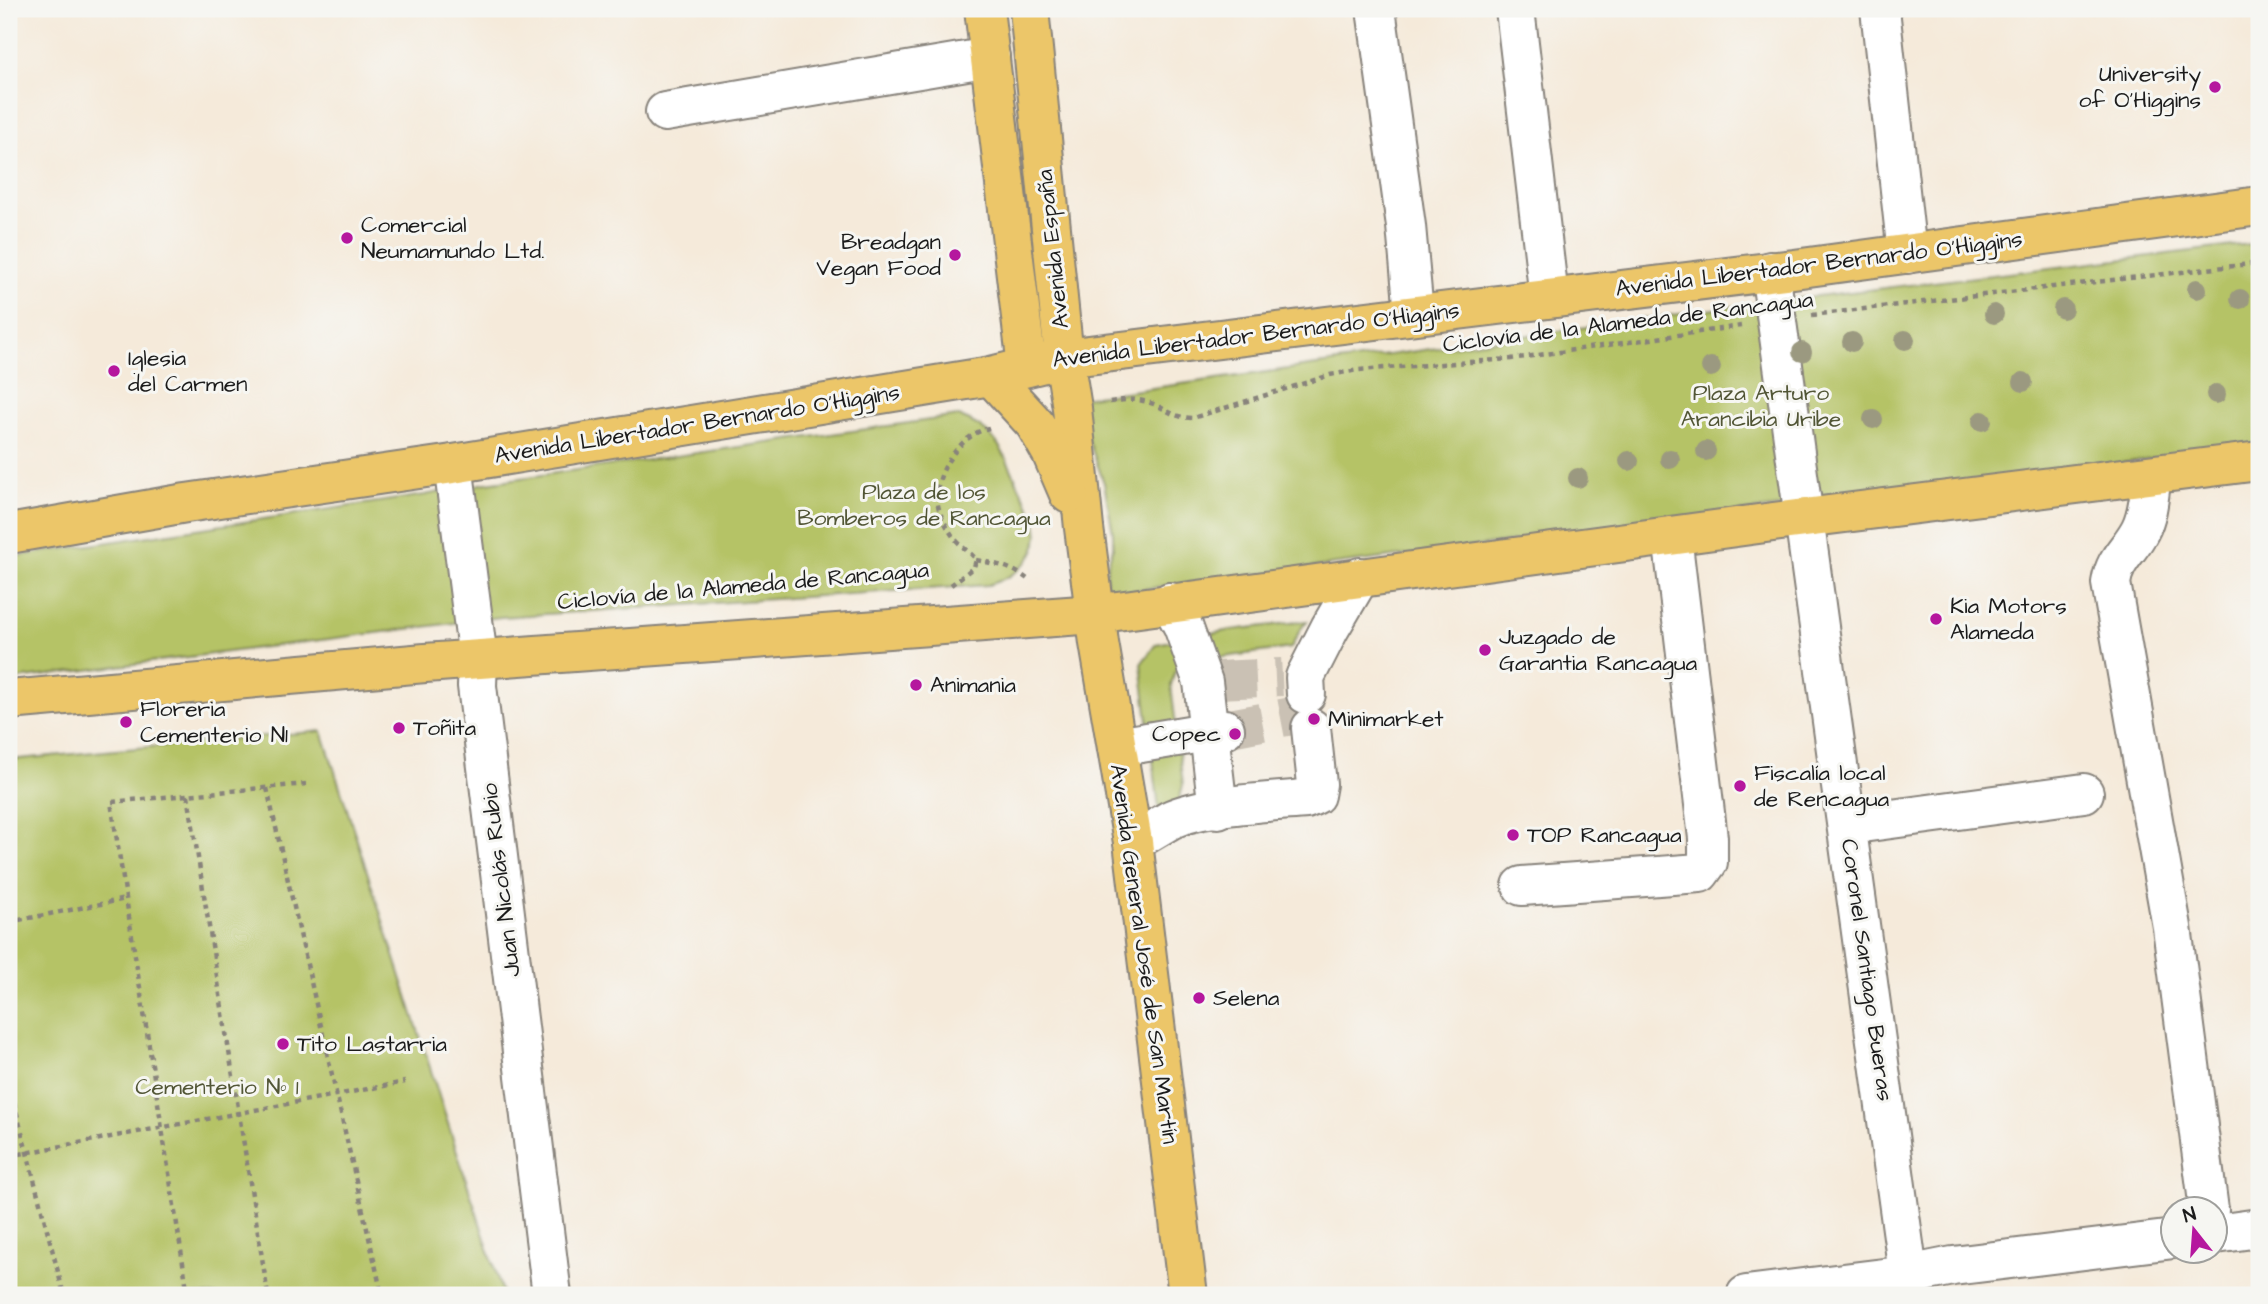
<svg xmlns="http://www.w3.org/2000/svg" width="2268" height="1304" font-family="'Architects Daughter',sans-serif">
<rect width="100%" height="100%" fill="#f6f6f2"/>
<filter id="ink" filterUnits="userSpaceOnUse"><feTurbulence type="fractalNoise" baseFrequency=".0143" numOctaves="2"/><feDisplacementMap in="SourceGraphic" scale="14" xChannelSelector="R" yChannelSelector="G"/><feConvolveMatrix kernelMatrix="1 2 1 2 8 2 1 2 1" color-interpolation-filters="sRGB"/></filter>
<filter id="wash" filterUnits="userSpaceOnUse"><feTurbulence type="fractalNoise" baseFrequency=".00686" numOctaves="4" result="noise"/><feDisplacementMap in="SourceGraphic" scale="28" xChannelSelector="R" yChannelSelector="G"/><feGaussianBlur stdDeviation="1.57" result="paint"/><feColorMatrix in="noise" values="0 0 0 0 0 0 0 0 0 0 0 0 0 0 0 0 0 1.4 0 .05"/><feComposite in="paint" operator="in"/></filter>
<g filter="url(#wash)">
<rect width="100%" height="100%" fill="#f5eada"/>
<g fill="#b5c366" stroke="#687041" stroke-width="2">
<path d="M2259,243V445L1106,594L1107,566L1113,548V533L1104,483L1076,405L1082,398L1751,304Z"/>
<path d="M958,416C998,431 1002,450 1019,486C1024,497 1031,508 1035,520C1047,553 1016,577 988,585L501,617L9,680V557L425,495L486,483Z"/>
<path d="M1307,621L1300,630L1291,648L1187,662L1175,671L1171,685L1183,785L1176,811L1162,833L1141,664L1156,644L1231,630Z"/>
<path d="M322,731L503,1295H9V760Z"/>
</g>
</g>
<g filter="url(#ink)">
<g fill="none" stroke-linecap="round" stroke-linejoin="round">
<g stroke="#cac1b4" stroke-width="38" stroke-dasharray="38 19" stroke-linecap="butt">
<path d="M1218,680L1282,677"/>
<path d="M1225,729L1308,713"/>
</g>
<g stroke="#88837b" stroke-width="42">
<g id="minor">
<path d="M1376,9L1406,226L1414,314"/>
<path d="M1515,9L1549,298"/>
<path d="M1880,9L1907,254"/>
<path d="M665,112L990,57"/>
<path d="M1770,271L1911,1295"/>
<path d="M453,464L478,659L477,686L552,1295"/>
<path d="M2152,475C2149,493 2149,513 2140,530C2129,551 2115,558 2111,583L2172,927L2209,1210"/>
<path d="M1170,602L1183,626L1203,682L1218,809"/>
<path d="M1306,694L1305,677L1330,628L1360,577"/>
<path d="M1117,747L1225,729"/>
<path d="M1847,825L2084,793"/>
<path d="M1133,842C1145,835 1158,827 1170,820C1200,805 1271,802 1306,799L1315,795L1317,784L1311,728"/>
<path d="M1522,886L1700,873L1708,862V838L1672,536"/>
<path d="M2216,1234L2259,1228"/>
<path d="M1746,1295L1908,1275L1953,1266L2174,1239"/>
</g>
</g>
<g stroke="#88837b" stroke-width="42">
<g id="major">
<path d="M984,9L1027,367"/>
<path d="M1029,9L1064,358L1072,408L1084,528L1099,643L1133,842L1188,1295"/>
<path d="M991,376L1035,424L1051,452L1069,494"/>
<path d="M9,534L186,503L453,464L991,376L1064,358L1794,269L2259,206"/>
<path d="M9,700L425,663L1095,614L1773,522L2259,461"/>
</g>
</g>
<g stroke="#88837b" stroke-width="4.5" stroke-dasharray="5 5" stroke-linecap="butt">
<path d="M1812,315L2259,263"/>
<path d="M1110,402C1126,399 1140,398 1156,405C1170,412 1177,418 1193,418L1330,375L1358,370L1511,359L1741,326"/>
<path d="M976,560C997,564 1013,567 1030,581"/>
<path d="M951,585L974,567L976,560C972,553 966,551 961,545C954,539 949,531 945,523C940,515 936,502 937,492C940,465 963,434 989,428"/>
<path d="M267,788L382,1295"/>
<path d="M188,795L268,1295"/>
<path d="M9,922L126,899"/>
<path d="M9,1083L64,1295"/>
<path d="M9,1156L405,1082"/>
<path d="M188,1295L111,802L306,784"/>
</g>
<use href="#minor" stroke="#fff" stroke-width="38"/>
<use href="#major" stroke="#ecc669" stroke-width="38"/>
</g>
<g fill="#9b9980">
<circle cx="2197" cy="289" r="10"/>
<circle cx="2240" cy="299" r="10"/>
<circle cx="2063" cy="309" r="10"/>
<circle cx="1994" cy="314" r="10"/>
<circle cx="1905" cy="340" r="10"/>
<circle cx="1852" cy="342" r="10"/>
<circle cx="1802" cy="352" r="10"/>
<circle cx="1711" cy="367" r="10"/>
<circle cx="2023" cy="382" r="10"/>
<circle cx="2216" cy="394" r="10"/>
<circle cx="1873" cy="419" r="10"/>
<circle cx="1982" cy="421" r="10"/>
<circle cx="1706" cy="451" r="10"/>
<circle cx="1670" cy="459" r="10"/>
<circle cx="1629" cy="461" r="10"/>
<circle cx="1578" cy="478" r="10"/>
</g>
</g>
<g fill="#b5179e" stroke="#f6f6f2" stroke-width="2.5">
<circle cx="2215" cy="87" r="7"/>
<circle cx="347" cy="238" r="7"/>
<circle cx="955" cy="255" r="7"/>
<circle cx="114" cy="371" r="7"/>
<circle cx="1936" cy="619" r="7"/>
<circle cx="1485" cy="650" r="7"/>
<circle cx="916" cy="685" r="7"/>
<circle cx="1314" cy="719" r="7"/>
<circle cx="126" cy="722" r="7"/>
<circle cx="399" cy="728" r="7"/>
<circle cx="1235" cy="734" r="7"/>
<circle cx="1740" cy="786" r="7"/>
<circle cx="1513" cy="835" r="7"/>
<circle cx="1199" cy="998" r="7"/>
<circle cx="283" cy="1044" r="7"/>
</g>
<g text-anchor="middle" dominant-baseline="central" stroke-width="6" stroke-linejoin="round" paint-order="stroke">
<g font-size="23" fill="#1c1c1c" stroke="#f6f6f2" text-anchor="start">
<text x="2201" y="74" text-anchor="end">University<tspan x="2201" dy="26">of O'Higgins</tspan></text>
<text x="361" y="225">Comercial<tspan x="361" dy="26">Neumamundo Ltd.</tspan></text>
<text x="941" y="242" text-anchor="end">Breadgan<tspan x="941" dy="26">Vegan Food</tspan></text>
<text x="128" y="358">Iglesia<tspan x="128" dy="26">del Carmen</tspan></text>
<text x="1950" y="606">Kia Motors<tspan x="1950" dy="26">Alameda</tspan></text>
<text x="1499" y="637">Juzgado de<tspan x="1499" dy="26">Garantia Rancagua</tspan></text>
<text x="930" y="685">Animania</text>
<text x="140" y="709">Floreria<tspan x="140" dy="26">Cementerio N1</tspan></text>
<text x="1328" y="719">Minimarket</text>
<text x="413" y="728">Toñita</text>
<text x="1221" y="734" text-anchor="end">Copec</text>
<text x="1754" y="773">Fiscalía local<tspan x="1754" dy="26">de Rencagua</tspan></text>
<text x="1527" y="835">TOP Rancagua</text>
<text x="1213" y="998">Selena</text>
<text x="297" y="1044">Tito Lastarria</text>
</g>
<g font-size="23" fill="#1c1c1c" stroke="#f6f6f2">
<text transform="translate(1053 249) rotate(-96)">Avenida España</text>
<text transform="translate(1819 264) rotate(-7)">Avenida Libertador Bernardo O'Higgins</text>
<text transform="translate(1628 322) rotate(-7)">Ciclovía de la Alameda de Rancagua</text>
<text transform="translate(1256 335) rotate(-7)">Avenida Libertador Bernardo O'Higgins</text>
<text transform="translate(697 424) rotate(-9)">Avenida Libertador Bernardo O'Higgins</text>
<text transform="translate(743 586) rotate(-5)">Ciclovía de la Alameda de Rancagua</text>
<text transform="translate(501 880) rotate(-97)">Juan Nicolás Rubio</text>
<text transform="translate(1144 954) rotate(82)">Avenida General José de San Martín</text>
<text transform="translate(1867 970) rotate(82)">Coronel Santiago Bueras</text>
</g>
<g font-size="23" fill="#525636" stroke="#f6f6f2">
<text x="1761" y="393">Plaza Arturo<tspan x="1761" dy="26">Arancibia Uribe</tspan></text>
<text x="924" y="492">Plaza de los<tspan x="924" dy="26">Bomberos de Rancagua</tspan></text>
<text x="217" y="1087">Cementerio Nº 1</text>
</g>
</g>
<rect width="2268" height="1304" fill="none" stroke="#f6f6f2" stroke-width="35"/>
<g transform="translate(2194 1230) rotate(343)"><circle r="33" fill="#f6f6f2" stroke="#9f9f9c" stroke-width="2"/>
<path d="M0-5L12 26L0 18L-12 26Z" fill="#b5179e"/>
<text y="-10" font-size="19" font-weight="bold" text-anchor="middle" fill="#1c1c1c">N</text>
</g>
</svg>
